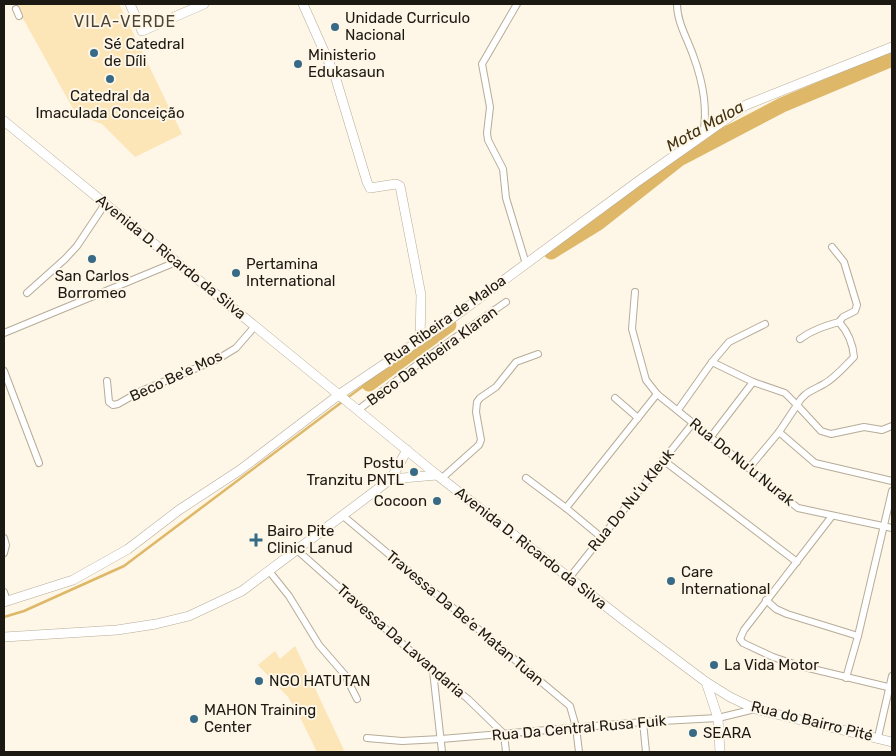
<svg xmlns="http://www.w3.org/2000/svg" width="896" height="756" font-family="Rubik,sans-serif">
<rect width="100%" height="100%" fill="#fef6e6"/>
<g fill="#fce5b7">
<path d="M15,4H119L182,134L135,157L102,124L76,114Z"/>
<path d="M295,646L344,750L339,752H317L297,711L288,697L258,665L275,651L280,659Z"/>
</g>
<g fill="none" stroke-linecap="round" stroke-linejoin="round">
<g stroke="#deb868" stroke-width="2.5">
<path d="M715,132L892,54"/>
<path d="M347,398L411,351"/>
<path d="M4,617L24,611L124,566L342,402"/>
</g>
<g stroke="#deb868" stroke-width="15">
<path d="M551,252L598,223L679,159L782,105L892,59"/>
<path d="M369,384L449,325"/>
</g>
<g stroke="#b6ac99" stroke-width="8">
<g id="street">
<path d="M517,4L482,64L490,107L487,133L488,140L503,169L506,198L526,264"/>
<path d="M677,4C677,22 687,38 693,55C702,79 708,109 703,135"/>
<path d="M16,9L19,16"/>
<path d="M832,247L844,262L857,305L855,311L843,317L839,322"/>
<path d="M635,292L632,329L646,380L657,394L798,508L892,528"/>
<path d="M27,293L65,259L77,246L105,204"/>
<path d="M4,333L176,262"/>
<path d="M800,339C812,330 825,326 839,322C848,332 853,345 854,357C845,366 835,378 824,384C812,391 804,392 797,405L821,431L831,434L864,427L882,430L892,426"/>
<path d="M712,362L729,342L765,324"/>
<path d="M4,371L39,463"/>
<path d="M107,381L109,402L113,405L118,404L139,392L218,359L236,348L255,326"/>
<path d="M615,398L638,418"/>
<path d="M358,410L426,358L506,302"/>
<path d="M678,410L712,362L753,382L785,393L797,405L779,432"/>
<path d="M710,438L753,382"/>
<path d="M663,460L797,562"/>
<path d="M749,468L779,432L815,463L892,481"/>
<path d="M526,478L566,508L601,537"/>
<path d="M441,479L479,445L481,440L476,412L477,402L480,398L496,387L516,362L538,354"/>
<path d="M566,508L657,394"/>
<path d="M342,515L570,706L576,727L579,752"/>
<path d="M832,516L744,630L740,639L743,643L773,657L800,666L892,688"/>
<path d="M4,538L6,545L4,553"/>
<path d="M297,550L433,671L468,699L504,734L506,752"/>
<path d="M269,571L289,596L319,645L345,675L357,699"/>
<path d="M570,577L693,423"/>
<path d="M4,592L7,601"/>
<path d="M766,600L776,609L787,614L858,636"/>
<path d="M433,671L442,752"/>
<path d="M846,678L858,636L892,491"/>
<path d="M643,722L646,752"/>
<path d="M878,737L892,676"/>
<path d="M367,738L402,741L441,739L643,722L718,718L755,709"/>
</g>
</g>
<g stroke="#b6ac99" stroke-width="10">
<g id="secondary">
<path d="M130,4L142,31L204,4"/>
<path d="M303,4L335,76L367,182L370,188L396,184L400,186L421,295L420,341"/>
<path d="M4,121L437,475L626,622L706,682L730,697L755,709L892,742"/>
<path d="M391,479L407,450"/>
<path d="M4,602L73,580L128,549L179,510L240,470L340,394L447,322L637,182L746,105L892,47"/>
<path d="M4,637L117,630L156,624L189,616L242,591L391,479L437,475"/>
<path d="M706,682L718,718L720,752"/>
</g>
</g>
<use href="#street" stroke="#fff" stroke-width="6"/>
<use href="#secondary" stroke="#fff" stroke-width="9"/>
</g>
<g fill="#366a86" stroke="#fef6e6" stroke-width="2">
<circle cx="335" cy="27" r="5"/>
<circle cx="94" cy="53" r="5"/>
<circle cx="298" cy="64" r="5"/>
<circle cx="110" cy="79" r="5"/>
<circle cx="92" cy="259" r="5"/>
<circle cx="236" cy="273" r="5"/>
<circle cx="414" cy="472" r="5"/>
<circle cx="437" cy="501" r="5"/>
<path d="M253.5 532.5h5v5h5v5h-5v5h-5v-5h-5v-5h5z"/>
<circle cx="671" cy="581" r="5"/>
<circle cx="714" cy="665" r="5"/>
<circle cx="259" cy="681" r="5"/>
<circle cx="194" cy="719" r="5"/>
<circle cx="693" cy="733" r="5"/>
</g>
<g text-anchor="middle" dominant-baseline="central" stroke-width="4" stroke-linejoin="round" paint-order="stroke">
<g font-size="15" fill="#1c1912" stroke="#fef6e6" text-anchor="start">
<text x="345" y="18">Unidade Curriculo<tspan x="345" dy="17">Nacional</tspan></text>
<text x="104" y="44">Sé Catedral<tspan x="104" dy="17">de Díli</tspan></text>
<text x="308" y="55">Ministerio<tspan x="308" dy="17">Edukasaun</tspan></text>
<text x="110" y="96" text-anchor="middle">Catedral da<tspan x="110" dy="17">Imaculada Conceição</tspan></text>
<text x="246" y="264">Pertamina<tspan x="246" dy="17">International</tspan></text>
<text x="92" y="276" text-anchor="middle">San Carlos<tspan x="92" dy="17">Borromeo</tspan></text>
<text x="404" y="463" text-anchor="end">Postu<tspan x="404" dy="17">Tranzitu PNTL</tspan></text>
<text x="427" y="501" text-anchor="end">Cocoon</text>
<text x="267" y="531">Bairo Pite<tspan x="267" dy="17">Clinic Lanud</tspan></text>
<text x="681" y="572">Care<tspan x="681" dy="17">International</tspan></text>
<text x="724" y="665">La Vida Motor</text>
<text x="269" y="681">NGO HATUTAN</text>
<text x="204" y="710">MAHON Training<tspan x="204" dy="17">Center</tspan></text>
<text x="703" y="733">SEARA</text>
</g>
<g font-size="15" fill="#1c1912" stroke="#fef6e6">
<text transform="translate(171 257) rotate(39)">Avenida D. Ricardo da Silva</text>
<text transform="translate(445 320) rotate(-35)">Rua Ribeira de Maloa</text>
<text transform="translate(432 356) rotate(-36)">Beco Da Ribeira Klaran</text>
<text transform="translate(176 376) rotate(-25)">Beco Be'e Mos</text>
<text transform="translate(742 462) rotate(39)">Rua Do Nu’u Nurak</text>
<text transform="translate(631 500) rotate(-51)">Rua Do Nu’u Kleuk</text>
<text transform="translate(531 548) rotate(38)">Avenida D. Ricardo da Silva</text>
<text transform="translate(465 618) rotate(40)">Travessa Da Be’e Matan Tuan</text>
<text transform="translate(401 641) rotate(41)">Travessa Da Lavandaria</text>
<text transform="translate(812 721) rotate(14)">Rua do Bairro Pité</text>
<text transform="translate(579 728) rotate(-5)">Rua Da Central Rusa Fuik</text>
</g>
<g font-size="16" letter-spacing="1" fill="#4d4434" stroke="#fef6e6">
<text x="125" y="21">VILA-VERDE</text>
</g>
<g font-size="16" font-style="italic" fill="#433310" stroke="#fef6e6">
<text transform="translate(705 126) rotate(-29)">Mota Maloa</text>
</g>
</g>
<rect width="896" height="756" fill="none" stroke="#1c1912" stroke-width="10"/>
</svg>
